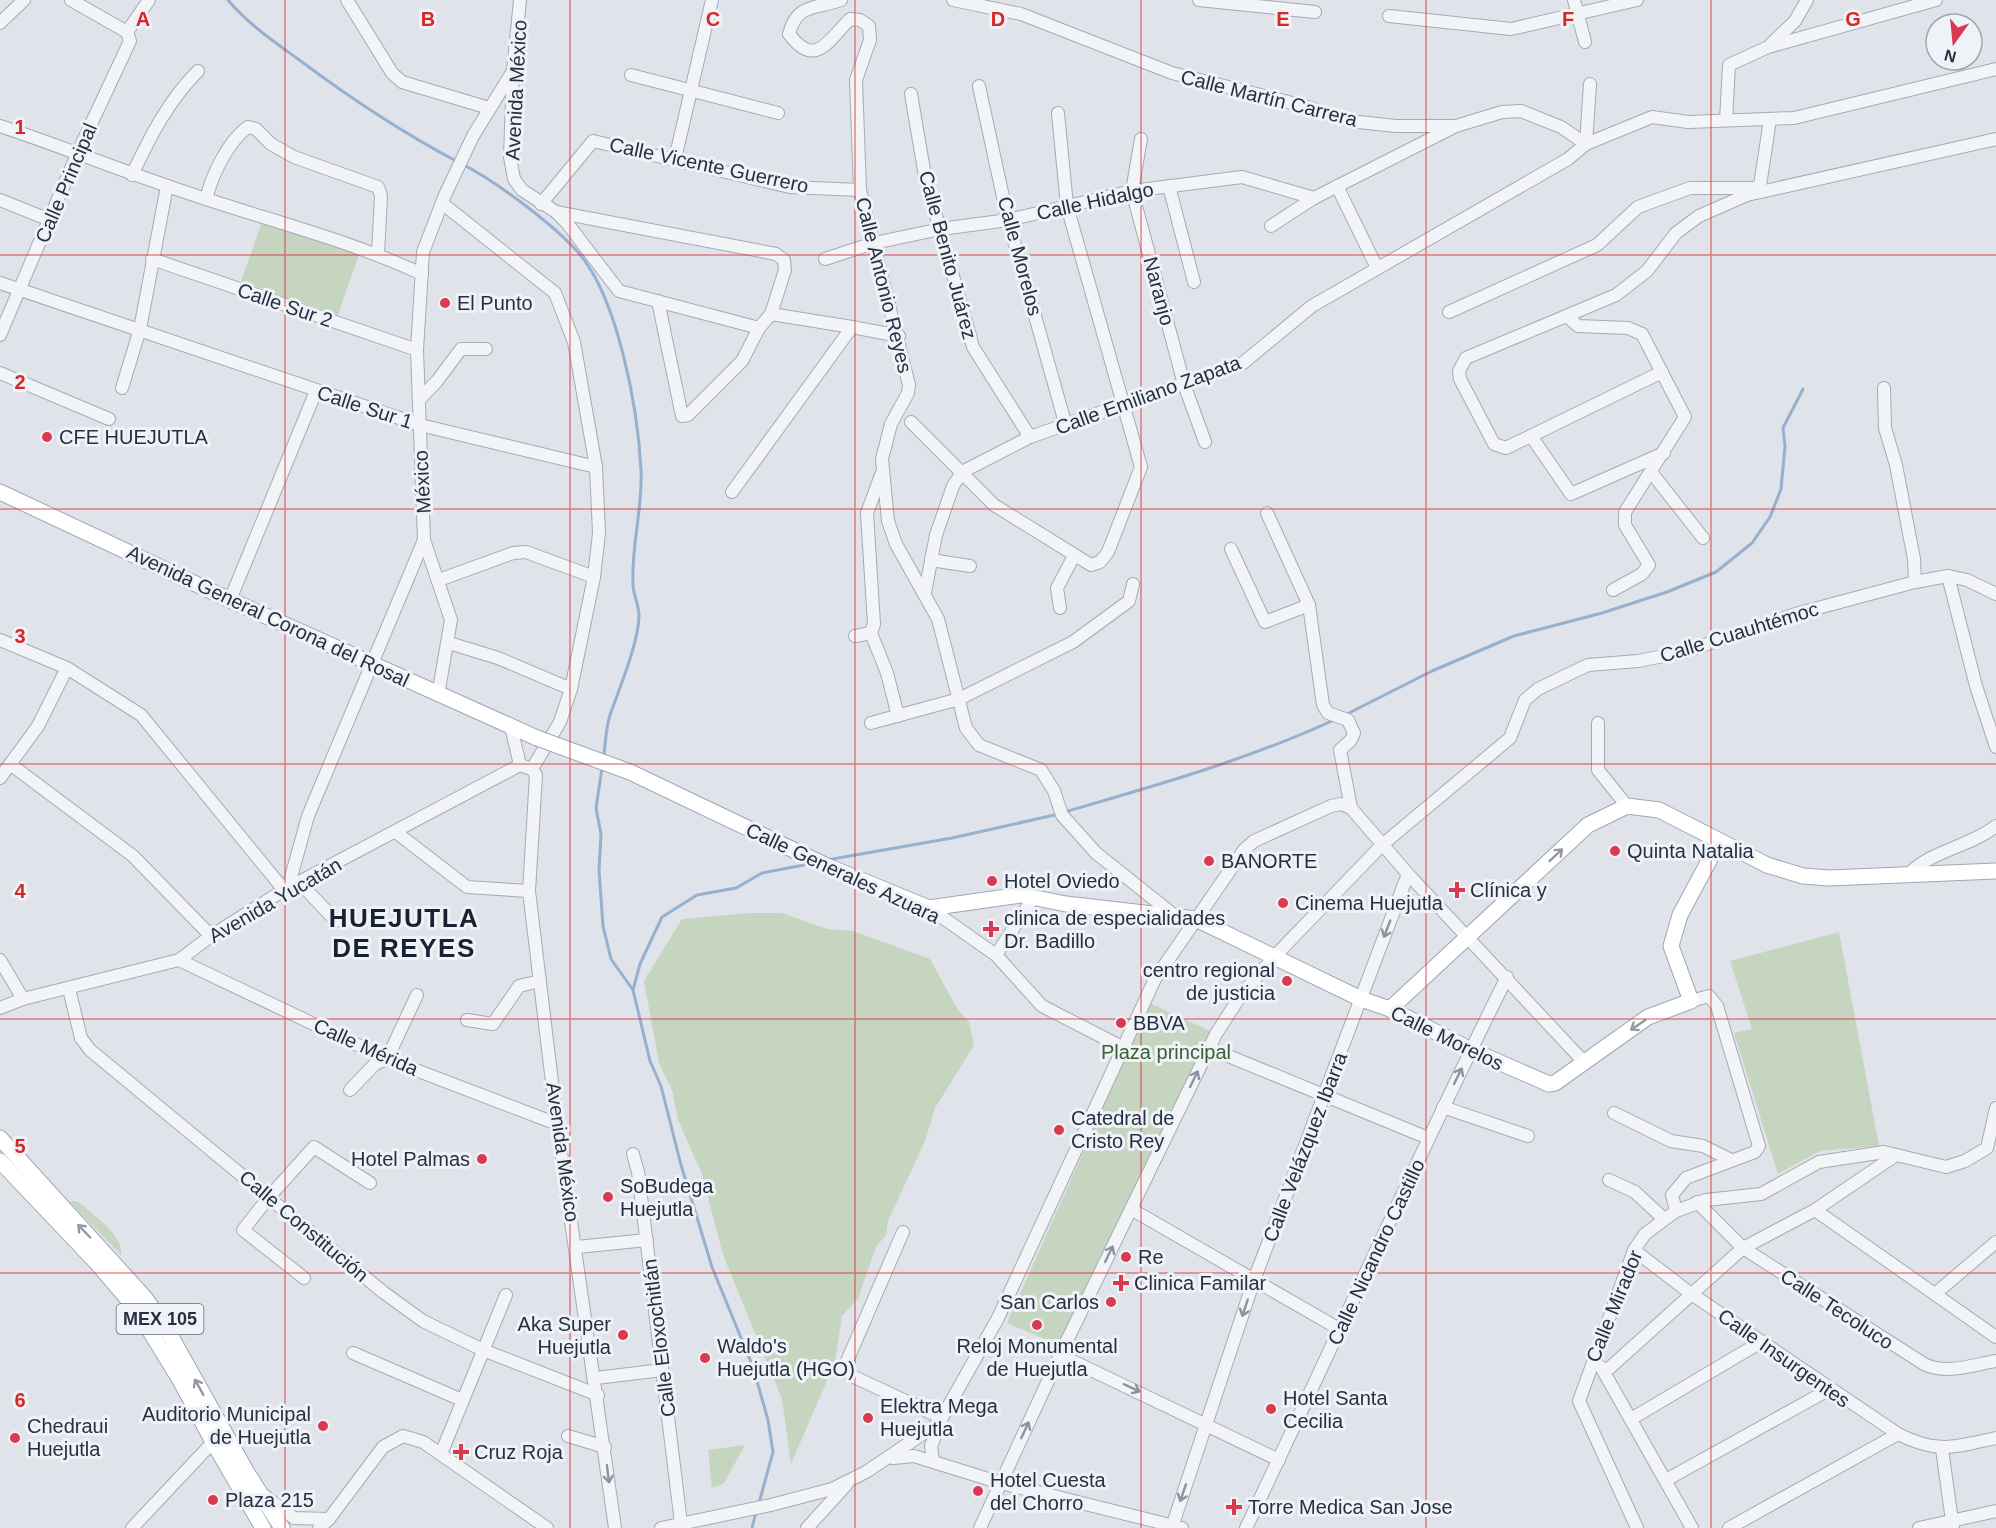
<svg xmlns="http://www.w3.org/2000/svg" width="1996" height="1528" font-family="Arial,sans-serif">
<rect width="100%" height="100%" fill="#e0e3ea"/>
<g fill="#c5d5c0">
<path d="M262,221L359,254L338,315L241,282Z"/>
<path d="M751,913H782L827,929L853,931L930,959L958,1010L969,1022L974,1045L935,1108L925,1141L888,1221L886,1235L876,1247L858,1299L842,1316L835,1362L791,1464L782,1399L723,1255L702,1174L678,1120L672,1090L659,1063L644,981L682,919Z"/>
<path d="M1839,932L1879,1146L1820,1151L1778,1174L1734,1033L1752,1029L1730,961Z"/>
<path d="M1150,1003L1214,1033L1063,1347L1007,1323Z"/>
<path d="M74,1201L80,1203C93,1215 125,1237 121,1255L70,1202Z"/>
<path d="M745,1445L724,1483L712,1488L708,1450Z"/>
</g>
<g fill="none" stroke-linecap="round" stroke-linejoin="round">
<g stroke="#97b0cd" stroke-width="3">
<path d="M228,0C248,24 273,41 298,59C350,98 401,132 458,162"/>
<path d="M464,165C498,183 550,222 576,250C618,295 638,410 641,470C643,508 631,546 633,584C633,594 639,605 639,615C639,642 619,689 610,715C606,728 605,743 604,756"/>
<path d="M1345,715L1432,671L1514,636L1602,613L1667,592L1716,572L1752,543L1770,517L1781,489L1785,446L1783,428L1803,389"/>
<path d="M602,768L596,808L601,834L599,871L603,926L611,959L633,990L650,1061L661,1086L681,1165L712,1267L753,1367L768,1420L773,1452L759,1503"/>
<path d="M1065,812C1157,785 1247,760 1334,720"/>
<path d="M827,860L952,838L1059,814"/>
<path d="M633,990L640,964L662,917L697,895L736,888L762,873L809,864"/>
<path d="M752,1528L756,1512"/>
</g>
<g stroke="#a5aab5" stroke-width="14">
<g id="minor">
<path d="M71,0L127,32"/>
<path d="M347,0L392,73L402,82L489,108"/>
<path d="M520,0L513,71L510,157L514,179L522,190L556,212L567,223L619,291L759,328"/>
<path d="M841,0C816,9 797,3 789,34C815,69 828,41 850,19L860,20L869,26L870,40L856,80L860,190L909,385L908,393L891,424L882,459L888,521L896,544L938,619L966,728L979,745L1041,770L1054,791L1062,815L1096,853L1175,916"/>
<path d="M953,0L1021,14L1172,73L1308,107L1349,121L1396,126H1456L1502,112L1521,111L1561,127L1586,144"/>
<path d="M1199,0L1315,12"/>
<path d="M1574,0L1585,42"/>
<path d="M1389,16L1511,29L1637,0"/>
<path d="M0,23L24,0"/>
<path d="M127,32L149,0"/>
<path d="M1771,44L1795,21L1807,0"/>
<path d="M631,75L778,113"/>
<path d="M979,86L1008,220L1066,426"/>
<path d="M911,94L925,176L973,347L1030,437"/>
<path d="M1726,120L1729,65L1768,47L1936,0"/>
<path d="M0,126C69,149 137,177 206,199C279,223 353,242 422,274"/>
<path d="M1141,139L1132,191L1184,384L1205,442"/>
<path d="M1586,144L1590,84"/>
<path d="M675,159L712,0"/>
<path d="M132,175C150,137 168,101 198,71"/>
<path d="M1169,186L1194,282"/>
<path d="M1337,186L1377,268"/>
<path d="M206,199C212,175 228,141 248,127L256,129L271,144L294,157L378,187L381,196L378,254"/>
<path d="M0,200L50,220"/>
<path d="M443,204L555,293L574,342L596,467L599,533L594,577L571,689L560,722L532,769"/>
<path d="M541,204L593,141L790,187L860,190"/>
<path d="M556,212L776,254L784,260L785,270L771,314L759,328L742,361L688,415L682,416L658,301"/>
<path d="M1271,226L1314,198L1452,128"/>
<path d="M152,259L417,350"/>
<path d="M825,259L874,243L941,229L1008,220L1132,191L1242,177L1314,198"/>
<path d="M0,283L420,425L596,467"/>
<path d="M1449,312L1597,245L1638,207L1690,188H1755L1759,192L1770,120"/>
<path d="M771,314L852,327"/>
<path d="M1568,317L1578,326L1628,328L1642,334L1685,417L1625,512V525L1649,565L1642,574L1613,590"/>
<path d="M0,335L78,152L130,41L127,32"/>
<path d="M1662,372L1506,448L1494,444L1460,379L1459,371L1466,358L1616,295L1647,271L1676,233L1699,216L1747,195L1996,139"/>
<path d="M0,373L109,419"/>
<path d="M122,388L140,329L167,186"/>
<path d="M1884,388L1885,428L1896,465L1914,559L1915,582"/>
<path d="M419,400L437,381L461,349H486"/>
<path d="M911,422L994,505L1091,565L1100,562L1108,552L1141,467L1067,206L1058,113"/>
<path d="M1531,436L1571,494L1664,453"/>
<path d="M1651,472L1703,538"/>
<path d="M732,492L852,327L899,336"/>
<path d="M1267,513L1309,605L1323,705L1328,713L1348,720L1354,733L1351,740L1340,750L1351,808"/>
<path d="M424,540L451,620L438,695"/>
<path d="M1231,549L1265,622L1309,605"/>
<path d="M931,560L970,566"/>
<path d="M1948,576L1976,686L1996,747"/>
<path d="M439,580L513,553L526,552L594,577"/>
<path d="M925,592L936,535L953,486L962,472L1030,437L1243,363L1312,306L1568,159L1586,144L1652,117L1688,122L1794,118L1996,69"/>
<path d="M230,600L316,391"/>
<path d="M1060,608L1057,588L1074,556"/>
<path d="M871,633L887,673L898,716"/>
<path d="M855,636L871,633L874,624L867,513L881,475"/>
<path d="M0,640L67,668L141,715L284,890"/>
<path d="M449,643L498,658L571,689"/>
<path d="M871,723L959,699L1073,642L1129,601L1133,584"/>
<path d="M1598,723V770L1627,806"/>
<path d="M511,727L520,765"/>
<path d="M10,764L133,856L211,936"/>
<path d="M0,778L38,726L67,668"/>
<path d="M397,833L467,887L529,891"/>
<path d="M1907,876C1928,851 1970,847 1996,826"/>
<path d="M299,882L336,921"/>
<path d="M288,888L308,816L424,540L417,350L423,252L445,195L473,136L513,71"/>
<path d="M929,908L996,955L1042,1006L1124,1048"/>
<path d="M996,955L1033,898"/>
<path d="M0,960L23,999"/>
<path d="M179,960L387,1059L557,1124"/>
<path d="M69,989L81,1038L90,1050L383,1292L423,1321L483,1350L598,1395"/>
<path d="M0,1008L23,999L179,960L211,936L284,890L520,765L532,769L536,775L529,891L557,1124L615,1528"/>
<path d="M467,1020L493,1024L519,986L540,981"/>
<path d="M1209,1048L1428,1138"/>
<path d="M350,1090L375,1064L387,1059L417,995"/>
<path d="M1443,1107L1528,1136"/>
<path d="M1614,1113L1671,1141L1703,1146L1731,1160"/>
<path d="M633,1154L638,1172L681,1523"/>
<path d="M1609,1180L1635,1192L1663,1218"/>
<path d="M1697,1202L1743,1248L1924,1364C1946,1375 1973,1365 1996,1361"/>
<path d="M1131,1209L1341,1330"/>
<path d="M1815,1210L1996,1337"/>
<path d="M1676,1211L1672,1195L1686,1178L1755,1152L1759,1146L1717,1006L1709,996L1691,1001"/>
<path d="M903,1232L844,1368L850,1375L942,1418L931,1446L933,1461"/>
<path d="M577,1247L647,1240"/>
<path d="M1634,1250L1690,1293L1898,1434C1938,1454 1954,1447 1996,1438"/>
<path d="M304,1278L243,1230L269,1197L314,1147L370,1183"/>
<path d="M1936,1293L1996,1242"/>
<path d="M353,1353L462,1400"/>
<path d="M1060,1355L1279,1460"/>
<path d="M1601,1367L1692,1528"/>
<path d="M1605,1372L1743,1248L1815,1210L1896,1155"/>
<path d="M596,1378L662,1370"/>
<path d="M1631,1419L1761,1342"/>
<path d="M568,1436L605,1447"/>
<path d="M1942,1449L1953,1528"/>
<path d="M441,1454L506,1295"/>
<path d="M893,1458L914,1456L1001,1483L1182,1528"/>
<path d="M1666,1480L1830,1389"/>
<path d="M265,1496L294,1518L329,1519"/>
<path d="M1173,1524L1254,1280L1408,874"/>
<path d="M132,1528L213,1442"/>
<path d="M319,1528L329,1519L383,1447L403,1436L423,1442L547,1528"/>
<path d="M661,1528L771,1505L832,1489L866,1472L939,1423L998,1318L1155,979L1244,850L1254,841L1331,806L1341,804L1351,808L1408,874L1584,1062"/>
<path d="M807,1528L847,1484"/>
<path d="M980,1528L1060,1355L1216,1034L1241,995L1274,957L1382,845L1510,738L1525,700L1538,689L1588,665L1638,661L1684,652L1799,613L1915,582L1948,576L1967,580L1996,594"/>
<path d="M1246,1528C1334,1345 1416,1159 1507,977"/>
<path d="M1637,1528L1579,1401L1634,1250L1645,1234L1676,1211L1706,1200L1761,1194L1819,1162L1884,1152L1946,1167L1965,1161L1987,1148L1996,1108"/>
<path d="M1729,1528L1898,1434"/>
<path d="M1919,1528L1996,1511"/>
</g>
</g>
<g stroke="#9ea7b7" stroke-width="17">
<g id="major">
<path d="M0,492L230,600L537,738"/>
<path d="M630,772L827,866L929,908L1021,895L1066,904L1196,919L1361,999L1390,1009L1471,1050L1549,1084L1555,1083L1648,1017L1691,1001L1671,946L1680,915L1719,842"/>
<path d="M1390,1009L1588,825L1627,806L1659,810L1767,865L1803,876L1829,878L1996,871"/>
<path d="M0,1138L145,1298L165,1326L246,1471L282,1528"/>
<path d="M0,1161L96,1262L137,1310L180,1380L213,1442L263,1528"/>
</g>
</g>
<use href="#minor" stroke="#f3f4f8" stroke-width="12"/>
<use href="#major" stroke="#fff" stroke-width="15"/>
<g stroke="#9ea7b7" stroke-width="17" stroke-linecap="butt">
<path id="major-bridge" d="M537,738L630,772"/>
</g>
<use href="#major-bridge" stroke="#fff" stroke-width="15"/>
</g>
<defs><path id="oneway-shaft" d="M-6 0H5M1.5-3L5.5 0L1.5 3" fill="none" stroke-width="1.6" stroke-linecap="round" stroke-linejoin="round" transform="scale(1.5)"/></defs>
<g stroke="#9398a1">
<use href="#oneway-shaft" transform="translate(1556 855) rotate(-43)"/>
<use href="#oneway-shaft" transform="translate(1638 1025) rotate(146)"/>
<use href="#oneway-shaft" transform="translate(84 1231) rotate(-134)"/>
<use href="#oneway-shaft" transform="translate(199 1387) rotate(-119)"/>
</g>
<g stroke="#8d929e">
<use href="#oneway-shaft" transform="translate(1387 929) rotate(111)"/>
<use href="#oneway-shaft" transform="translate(1458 1076) rotate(-64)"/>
<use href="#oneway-shaft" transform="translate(1194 1079) rotate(-64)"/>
<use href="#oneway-shaft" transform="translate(1109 1254) rotate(-64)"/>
<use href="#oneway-shaft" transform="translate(1245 1308) rotate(108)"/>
<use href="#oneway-shaft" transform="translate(1132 1388) rotate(25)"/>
<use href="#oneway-shaft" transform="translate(1025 1430) rotate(-65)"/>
<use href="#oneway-shaft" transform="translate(608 1474) rotate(83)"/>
<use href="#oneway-shaft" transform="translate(1183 1493) rotate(109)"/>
</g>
<path fill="none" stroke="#d62828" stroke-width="1.5" stroke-opacity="0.55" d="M285,0V1528M570,0V1528M855,0V1528M1141,0V1528M1426,0V1528M1711,0V1528M0,255H1996M0,509H1996M0,764H1996M0,1019H1996M0,1273H1996"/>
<g fill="#da3a4f" stroke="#eff2f7" stroke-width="2">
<circle cx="445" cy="303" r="6"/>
<circle cx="47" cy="437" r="6"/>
<circle cx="1615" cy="851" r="6"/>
<circle cx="1209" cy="861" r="6"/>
<circle cx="992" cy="881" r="6"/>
<path d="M1454 881h6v6h6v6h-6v6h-6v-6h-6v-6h6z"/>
<circle cx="1283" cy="903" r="6"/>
<path d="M988 920h6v6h6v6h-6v6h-6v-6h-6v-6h6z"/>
<circle cx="1287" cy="981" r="6"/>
<circle cx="1121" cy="1023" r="6"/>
<circle cx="1059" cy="1130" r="6"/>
<circle cx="482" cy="1159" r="6"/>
<circle cx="608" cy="1197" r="6"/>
<circle cx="1126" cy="1257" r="6"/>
<path d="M1118 1274h6v6h6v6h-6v6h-6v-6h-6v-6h6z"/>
<circle cx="1111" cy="1302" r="6"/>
<circle cx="1037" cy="1325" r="6"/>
<circle cx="623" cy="1335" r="6"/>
<circle cx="705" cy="1358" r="6"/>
<circle cx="1271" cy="1409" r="6"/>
<circle cx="868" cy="1418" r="6"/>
<circle cx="323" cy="1426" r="6"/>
<circle cx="15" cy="1438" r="6"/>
<path d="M458 1443h6v6h6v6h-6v6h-6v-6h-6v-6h6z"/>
<circle cx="978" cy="1491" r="6"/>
<circle cx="213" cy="1500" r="6"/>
<path d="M1231 1498h6v6h6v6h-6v6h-6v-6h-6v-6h6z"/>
</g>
<g text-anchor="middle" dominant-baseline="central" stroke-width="6" stroke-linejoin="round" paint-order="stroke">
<rect fill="#eff2f7" stroke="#636a79" stroke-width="1.5" x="116.5" y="1304" width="87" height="30" rx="4.5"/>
<g font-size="18" font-weight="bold" fill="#273043">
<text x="160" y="1319">MEX 105</text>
</g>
<g font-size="20" fill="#273043" stroke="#eff2f7">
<text transform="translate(516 90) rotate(-87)">Avenida México</text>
<text transform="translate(1269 98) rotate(14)">Calle Martín Carrera</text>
<text transform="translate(709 165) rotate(12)">Calle Vicente Guerrero</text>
<text transform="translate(66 183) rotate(-67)">Calle Principal</text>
<text transform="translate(1095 201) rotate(-12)">Calle Hidalgo</text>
<text transform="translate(948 255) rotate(75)">Calle Benito Juárez</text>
<text transform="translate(1020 256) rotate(75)">Calle Morelos</text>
<text transform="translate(884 285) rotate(76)">Calle Antonio Reyes</text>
<text transform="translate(1159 291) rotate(75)">Naranjo</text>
<text transform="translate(285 305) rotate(19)">Calle Sur 2</text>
<text transform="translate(1148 395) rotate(-20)">Calle Emiliano Zapata</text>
<text transform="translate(365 407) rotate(18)">Calle Sur 1</text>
<text transform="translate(422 482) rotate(-93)">México</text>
<text transform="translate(268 616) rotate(25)">Avenida General Corona del Rosal</text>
<text transform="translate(1739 632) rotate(-17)">Calle Cuauhtémoc</text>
<text transform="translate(843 873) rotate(25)">Calle Generales Azuara</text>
<text transform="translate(275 900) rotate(-30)">Avenida Yucatán</text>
<text transform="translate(1447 1038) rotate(26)">Calle Morelos</text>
<text transform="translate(366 1047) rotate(24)">Calle Mérida</text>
<text transform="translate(1305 1147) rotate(-69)">Calle Velázquez Ibarra</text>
<text transform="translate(563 1152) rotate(82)">Avenida México</text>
<text transform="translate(304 1226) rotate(40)">Calle Constitución</text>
<text transform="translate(1376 1252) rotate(-65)">Calle Nicandro Castillo</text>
<text transform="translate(1614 1306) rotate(-68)">Calle Mirador</text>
<text transform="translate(1837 1309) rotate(33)">Calle Tecoluco</text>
<text transform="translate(659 1338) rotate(-97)">Calle Eloxochitlán</text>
<text transform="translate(1784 1358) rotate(35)">Calle Insurgentes</text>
</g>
<g font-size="20" fill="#273043" stroke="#eff2f7" text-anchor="start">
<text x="457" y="303">El Punto</text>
<text x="59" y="437">CFE HUEJUTLA</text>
<text x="1627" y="851">Quinta Natalia</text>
<text x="1221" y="861">BANORTE</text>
<text x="1004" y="881">Hotel Oviedo</text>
<text x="1470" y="890">Clínica y</text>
<text x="1295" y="903">Cinema Huejutla</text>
<text x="1004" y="918">clinica de especialidades<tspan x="1004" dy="23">Dr. Badillo</tspan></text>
<text x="1275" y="970" text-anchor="end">centro regional<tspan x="1275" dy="23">de justicia</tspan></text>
<text x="1133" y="1023">BBVA</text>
<text x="1071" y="1118">Catedral de<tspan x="1071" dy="23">Cristo Rey</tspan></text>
<text x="470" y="1159" text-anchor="end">Hotel Palmas</text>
<text x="620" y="1186">SoBudega<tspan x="620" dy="23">Huejutla</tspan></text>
<text x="1138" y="1257">Re</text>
<text x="1134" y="1283">Clinica Familar</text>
<text x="1099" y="1302" text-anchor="end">San Carlos</text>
<text x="611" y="1324" text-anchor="end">Aka Super<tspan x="611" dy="23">Huejutla</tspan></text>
<text x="717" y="1346">Waldo's<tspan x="717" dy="23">Huejutla (HGO)</tspan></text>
<text x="1037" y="1346" text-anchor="middle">Reloj Monumental<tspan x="1037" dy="23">de Huejutla</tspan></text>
<text x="1283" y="1398">Hotel Santa<tspan x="1283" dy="23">Cecilia</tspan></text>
<text x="880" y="1406">Elektra Mega<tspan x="880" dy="23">Huejutla</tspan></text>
<text x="311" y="1414" text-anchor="end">Auditorio Municipal<tspan x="311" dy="23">de Huejutla</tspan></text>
<text x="27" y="1426">Chedraui<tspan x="27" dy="23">Huejutla</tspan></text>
<text x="474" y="1452">Cruz Roja</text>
<text x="990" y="1480">Hotel Cuesta<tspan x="990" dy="23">del Chorro</tspan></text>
<text x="225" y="1500">Plaza 215</text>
<text x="1248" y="1507">Torre Medica San Jose</text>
</g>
<g font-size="20" fill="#3a6033" stroke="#eff2f7">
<text x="1166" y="1052">Plaza principal</text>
</g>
<g font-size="26" font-weight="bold" letter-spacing="1.5" fill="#192233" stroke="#eff2f7">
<text x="404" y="918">HUEJUTLA<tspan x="404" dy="30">DE REYES</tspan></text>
</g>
</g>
<g font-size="20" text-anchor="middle" font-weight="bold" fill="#d62828" stroke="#eff2f7" stroke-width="6" stroke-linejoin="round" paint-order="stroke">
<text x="143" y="26">A</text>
<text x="428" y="26">B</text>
<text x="713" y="26">C</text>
<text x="998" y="26">D</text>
<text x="1283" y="26">E</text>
<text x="1568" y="26">F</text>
<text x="1853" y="26">G</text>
<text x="20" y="134">1</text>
<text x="20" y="389">2</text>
<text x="20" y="643">3</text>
<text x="20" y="898">4</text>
<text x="20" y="1153">5</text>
<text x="20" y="1407">6</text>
</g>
<g transform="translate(1954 42) rotate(195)"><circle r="28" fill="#eff2f7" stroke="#9fa4af" stroke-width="1.5"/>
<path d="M0-4.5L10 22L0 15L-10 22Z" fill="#da3a4f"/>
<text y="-9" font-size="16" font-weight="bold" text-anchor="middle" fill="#273043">N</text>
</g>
</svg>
